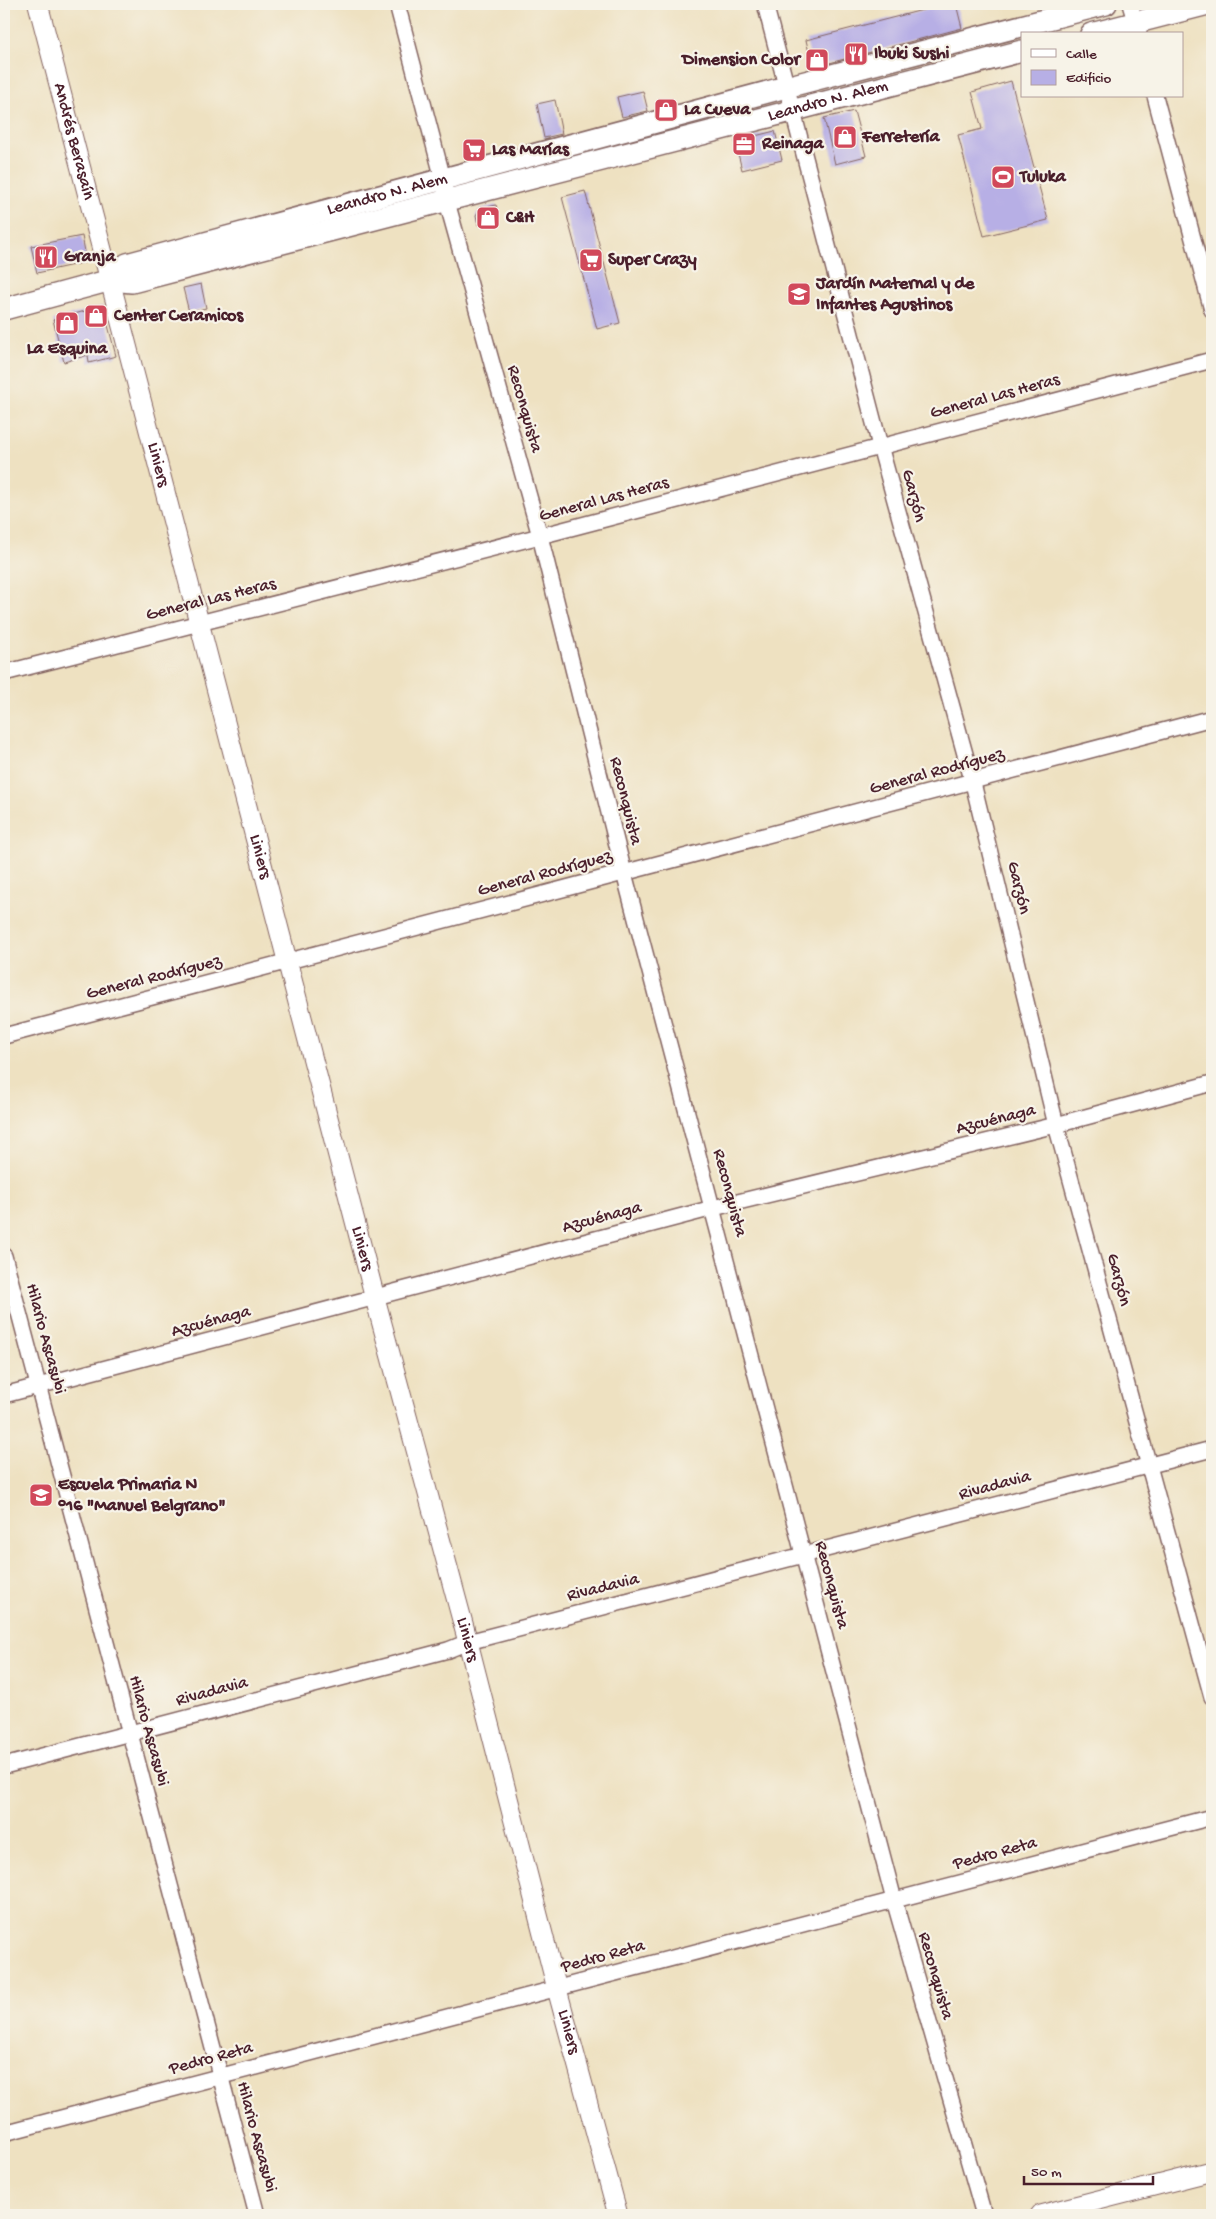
<svg xmlns="http://www.w3.org/2000/svg" width="1216" height="2219" font-family="'Gochi Hand',sans-serif">
<rect width="100%" height="100%" fill="#f7f3e8"/>
<filter id="ink" filterUnits="userSpaceOnUse"><feTurbulence type="fractalNoise" baseFrequency=".02" numOctaves="2"/><feDisplacementMap in="SourceGraphic" scale="10" xChannelSelector="R" yChannelSelector="G"/><feConvolveMatrix kernelMatrix="1 2 1 2 8 2 1 2 1" color-interpolation-filters="sRGB"/></filter>
<filter id="wash" filterUnits="userSpaceOnUse"><feTurbulence type="fractalNoise" baseFrequency=".0096" numOctaves="4" result="noise"/><feDisplacementMap in="SourceGraphic" scale="20" xChannelSelector="R" yChannelSelector="G"/><feGaussianBlur stdDeviation="1.12" result="paint"/><feColorMatrix in="noise" values="0 0 0 0 0 0 0 0 0 0 0 0 0 0 0 0 0 1.4 0 .05"/><feComposite in="paint" operator="in"/></filter>
<g filter="url(#wash)">
<rect width="100%" height="100%" fill="#eee1c1"/>
<g id="blocks">
<g fill="#b7afe5">
<path d="M946,4H956L962,28L818,66L811,61L806,40Z"/>
<path d="M1011,81L1048,220L984,236L958,135L982,129L972,92Z"/>
<path d="M643,91L648,111L622,117L617,97Z"/>
<path d="M555,100L562,134L544,138L537,104Z"/>
<path d="M854,111L866,156L835,164L824,118Z"/>
<path d="M775,131L782,160L742,170L735,141Z"/>
<path d="M585,191L620,323L597,329L562,197Z"/>
<path d="M496,205L500,220L478,225L476,215L480,209Z"/>
<path d="M82,236L87,262L37,273L31,246Z"/>
<path d="M201,284L206,308L189,312L183,288Z"/>
<path d="M103,306L116,356L89,363L88,355L64,362L53,320Z"/>
</g>
</g>
</g>
<g filter="url(#ink)">
<use href="#blocks" fill-opacity="0" stroke="#836360" stroke-width="1"/>
<g fill="none" stroke-linecap="round" stroke-linejoin="round">
<g stroke="#836360" stroke-width="18">
<g id="minor">
<path d="M397,4L443,179L447,202L540,536L624,873L894,1900L984,2215"/>
<path d="M765,4L880,446L973,783L1056,1125L1212,1697"/>
<path d="M1130,4L1139,34"/>
<path d="M1155,96L1212,310"/>
<path d="M4,673L540,536L1212,360"/>
<path d="M4,1036L1212,718"/>
<path d="M4,1256L257,2215"/>
<path d="M4,1395L713,1208L1056,1125L1212,1083"/>
<path d="M4,1766L448,1650L468,1642L1212,1449"/>
<path d="M4,2133L1212,1817"/>
</g>
</g>
<g stroke="#836360" stroke-width="21">
<g id="tertiary">
<path id="s1" d="M38,4L375,1298L468,1642L557,1989L618,2215"/>
<path d="M1040,2215L1212,2171"/>
</g>
</g>
<g stroke="#836360" stroke-width="24">
<g id="secondary">
<path d="M1091,34L1208,4"/>
<path id="s2" d="M111,280L127,264L786,87L1106,4"/>
<path id="s3" d="M4,309L111,280L132,282C429,207 725,126 1022,51"/>
</g>
</g>
<use href="#minor" stroke="#fff" stroke-width="15"/>
<use href="#tertiary" stroke="#fff" stroke-width="19"/>
<use href="#secondary" stroke="#fff" stroke-width="21"/>
</g>
</g>
<defs>
<g id="restaurant-square" transform="scale(1.25)"><rect x="-9" y="-9" width="18" height="18" rx="4" fill="#d1495b" stroke="#f7f3e8"/><path d="M-5-6h1v4h1v-4h1v4h1v-4h1v5L-1.5 .5V6h-2V.5L-5-1ZM5-6V6H3V1.5H1.5Q1.5-4 5-6Z" fill="#fff"/></g>
<g id="shop-square" transform="scale(1.25)"><rect x="-9" y="-9" width="18" height="18" rx="4" fill="#d1495b" stroke="#f7f3e8"/><path d="M-5-2.5h2.3a2.7 3.5 0 0 1 5.4 0H5L5.5 6h-11ZM-1.5-2.5h3a1.5 2.3 0 0 0-3 0Z" fill="#fff"/></g>
<g id="office-square" transform="scale(1.25)"><rect x="-9" y="-9" width="18" height="18" rx="4" fill="#d1495b" stroke="#f7f3e8"/><path d="M-6-3h4V-5.5h4V-3h4V5H-6ZM-1-4.5V-3h2v-1.5ZM-6 0V1H6V0Z" fill="#fff"/></g>
<g id="supermarket-square" transform="scale(1.25)"><rect x="-9" y="-9" width="18" height="18" rx="4" fill="#d1495b" stroke="#f7f3e8"/><path d="M-6-5.5h2.5l.6 2H6L4.5 2H-2.5L-4.4-4H-6ZM-1.5 3.2a1.3 1.3 0 1 0 .1 0ZM3 3.2a1.3 1.3 0 1 0 .1 0Z" fill="#fff"/></g>
<g id="stadium-square" transform="scale(1.25)"><rect x="-9" y="-9" width="18" height="18" rx="4" fill="#d1495b" stroke="#f7f3e8"/><path d="M0-5a6.5 5 0 1 0 0 10a6.5 5 0 1 0 0-10ZM-3.5-1.8h7v3.6h-7Z" fill="#fff"/></g>
<g id="school-square" transform="scale(1.25)"><rect x="-9" y="-9" width="18" height="18" rx="4" fill="#d1495b" stroke="#f7f3e8"/><path d="M0-5L7-2L0 1L-7-2ZM-4 1L0 2.5L4 1V4Q0 6-4 4Z" fill="#fff"/></g>
</defs>
<g fill-rule="evenodd">
<use href="#restaurant-square" x="856" y="54"/>
<use href="#shop-square" x="817" y="60"/>
<use href="#shop-square" x="666" y="110"/>
<use href="#shop-square" x="845" y="137"/>
<use href="#office-square" x="744" y="144"/>
<use href="#supermarket-square" x="474" y="150"/>
<use href="#stadium-square" x="1003" y="177"/>
<use href="#shop-square" x="488" y="218"/>
<use href="#restaurant-square" x="46" y="257"/>
<use href="#supermarket-square" x="591" y="260"/>
<use href="#school-square" x="799" y="294"/>
<use href="#shop-square" x="96" y="316"/>
<use href="#shop-square" x="67" y="323"/>
<use href="#school-square" x="41" y="1495"/>
</g>
<g text-anchor="middle" dominant-baseline="central" stroke-width="4.5" stroke-linejoin="round" paint-order="stroke">
<g font-size="18" font-weight="bold" fill="#4a1f2b" stroke="#f7f3e8" text-anchor="start">
<text x="874" y="54">Ibuki Sushi</text>
<text x="800" y="60" text-anchor="end">Dimension Color</text>
<text x="684" y="110">La Cueva</text>
<text x="862" y="137">Ferretería</text>
<text x="762" y="144">Reinaga</text>
<text x="492" y="150">Las Marías</text>
<text x="1020" y="177">Tuluka</text>
<text x="506" y="218">C&amp;H</text>
<text x="64" y="257">Granja</text>
<text x="608" y="260">Super Crazy</text>
<text x="816" y="284">Jardín Maternal y de<tspan x="816" dy="21">Infantes Agustinos</tspan></text>
<text x="114" y="316">Center Ceramicos</text>
<text x="67" y="349" text-anchor="middle">La Esquina</text>
<text x="58" y="1485">Escuela Primaria N<tspan x="58" dy="21">°16 "Manuel Belgrano"</tspan></text>
</g>
<g font-size="18" fill="#4a1f2b" stroke="#f7f3e8">
<text stroke="none"><textPath href="#s3" startOffset="851">Leandro N. Alem</textPath></text>
<text stroke="none"><textPath href="#s1" startOffset="142">Andrés Berasaín</textPath></text>
<text stroke="none"><textPath href="#s2" startOffset="292">Leandro N. Alem</textPath></text>
<text transform="translate(995 397) rotate(-15)">General Las Heras</text>
<text transform="translate(524 409) rotate(74)">Reconquista</text>
<text stroke="none"><textPath href="#s1" startOffset="476">Liniers</textPath></text>
<text transform="translate(913 496) rotate(75)">Garzón</text>
<text transform="translate(604 500) rotate(-15)">General Las Heras</text>
<text transform="translate(211 600) rotate(-14)">General Las Heras</text>
<text transform="translate(937 772) rotate(-15)">General Rodríguez</text>
<text transform="translate(625 801) rotate(76)">Reconquista</text>
<text stroke="none"><textPath href="#s1" startOffset="881">Liniers</textPath></text>
<text transform="translate(545 874) rotate(-15)">General Rodríguez</text>
<text transform="translate(1018 888) rotate(76)">Garzón</text>
<text transform="translate(154 978) rotate(-14)">General Rodríguez</text>
<text transform="translate(996 1120) rotate(-14)">Azcuénaga</text>
<text transform="translate(729 1193) rotate(75)">Reconquista</text>
<text transform="translate(602 1218) rotate(-15)">Azcuénaga</text>
<text stroke="none"><textPath href="#s1" startOffset="1286">Liniers</textPath></text>
<text transform="translate(1118 1280) rotate(75)">Garzón</text>
<text transform="translate(211 1322) rotate(-15)">Azcuénaga</text>
<text transform="translate(45 1339) rotate(75)">Hilario Ascasubi</text>
<text transform="translate(995 1486) rotate(-15)">Rivadavia</text>
<text transform="translate(831 1585) rotate(75)">Reconquista</text>
<text transform="translate(603 1588) rotate(-14)">Rivadavia</text>
<text stroke="none"><textPath href="#s1" startOffset="1691">Liniers</textPath></text>
<text transform="translate(212 1692) rotate(-15)">Rivadavia</text>
<text transform="translate(148 1731) rotate(75)">Hilario Ascasubi</text>
<text transform="translate(995 1854) rotate(-15)">Pedro Reta</text>
<text transform="translate(603 1957) rotate(-15)">Pedro Reta</text>
<text transform="translate(935 1976) rotate(74)">Reconquista</text>
<text stroke="none"><textPath href="#s1" startOffset="2096">Liniers</textPath></text>
<text transform="translate(211 2059) rotate(-15)">Pedro Reta</text>
<text transform="translate(256 2137) rotate(75)">Hilario Ascasubi</text>
</g>
</g>
<rect width="1216" height="2219" fill="none" stroke="#f7f3e8" stroke-width="20"/>
<rect x="1021" y="32" width="162" height="65" fill="#f7f3e8" stroke="#b29e9c"/>
<rect x="1031" y="49" width="25" height="8" fill="#ffffff" stroke="#b29e9c"/>
<text x="1066" y="58" font-size="15" fill="#4a1f2b">Calle</text>
<rect x="1031" y="70" width="25" height="15" fill="#b7afe5" stroke="#b29e9c"/>
<text x="1066" y="82" font-size="15" fill="#4a1f2b">Edificio</text>
<path d="M1024 2176v8h129v-8" fill="none" stroke="#4a1f2b" stroke-width="2.5"/>
<text x="1031" y="2176" font-size="15" fill="#4a1f2b" stroke="#f7f3e8" stroke-width="4" paint-order="stroke">50 m</text>
</svg>
